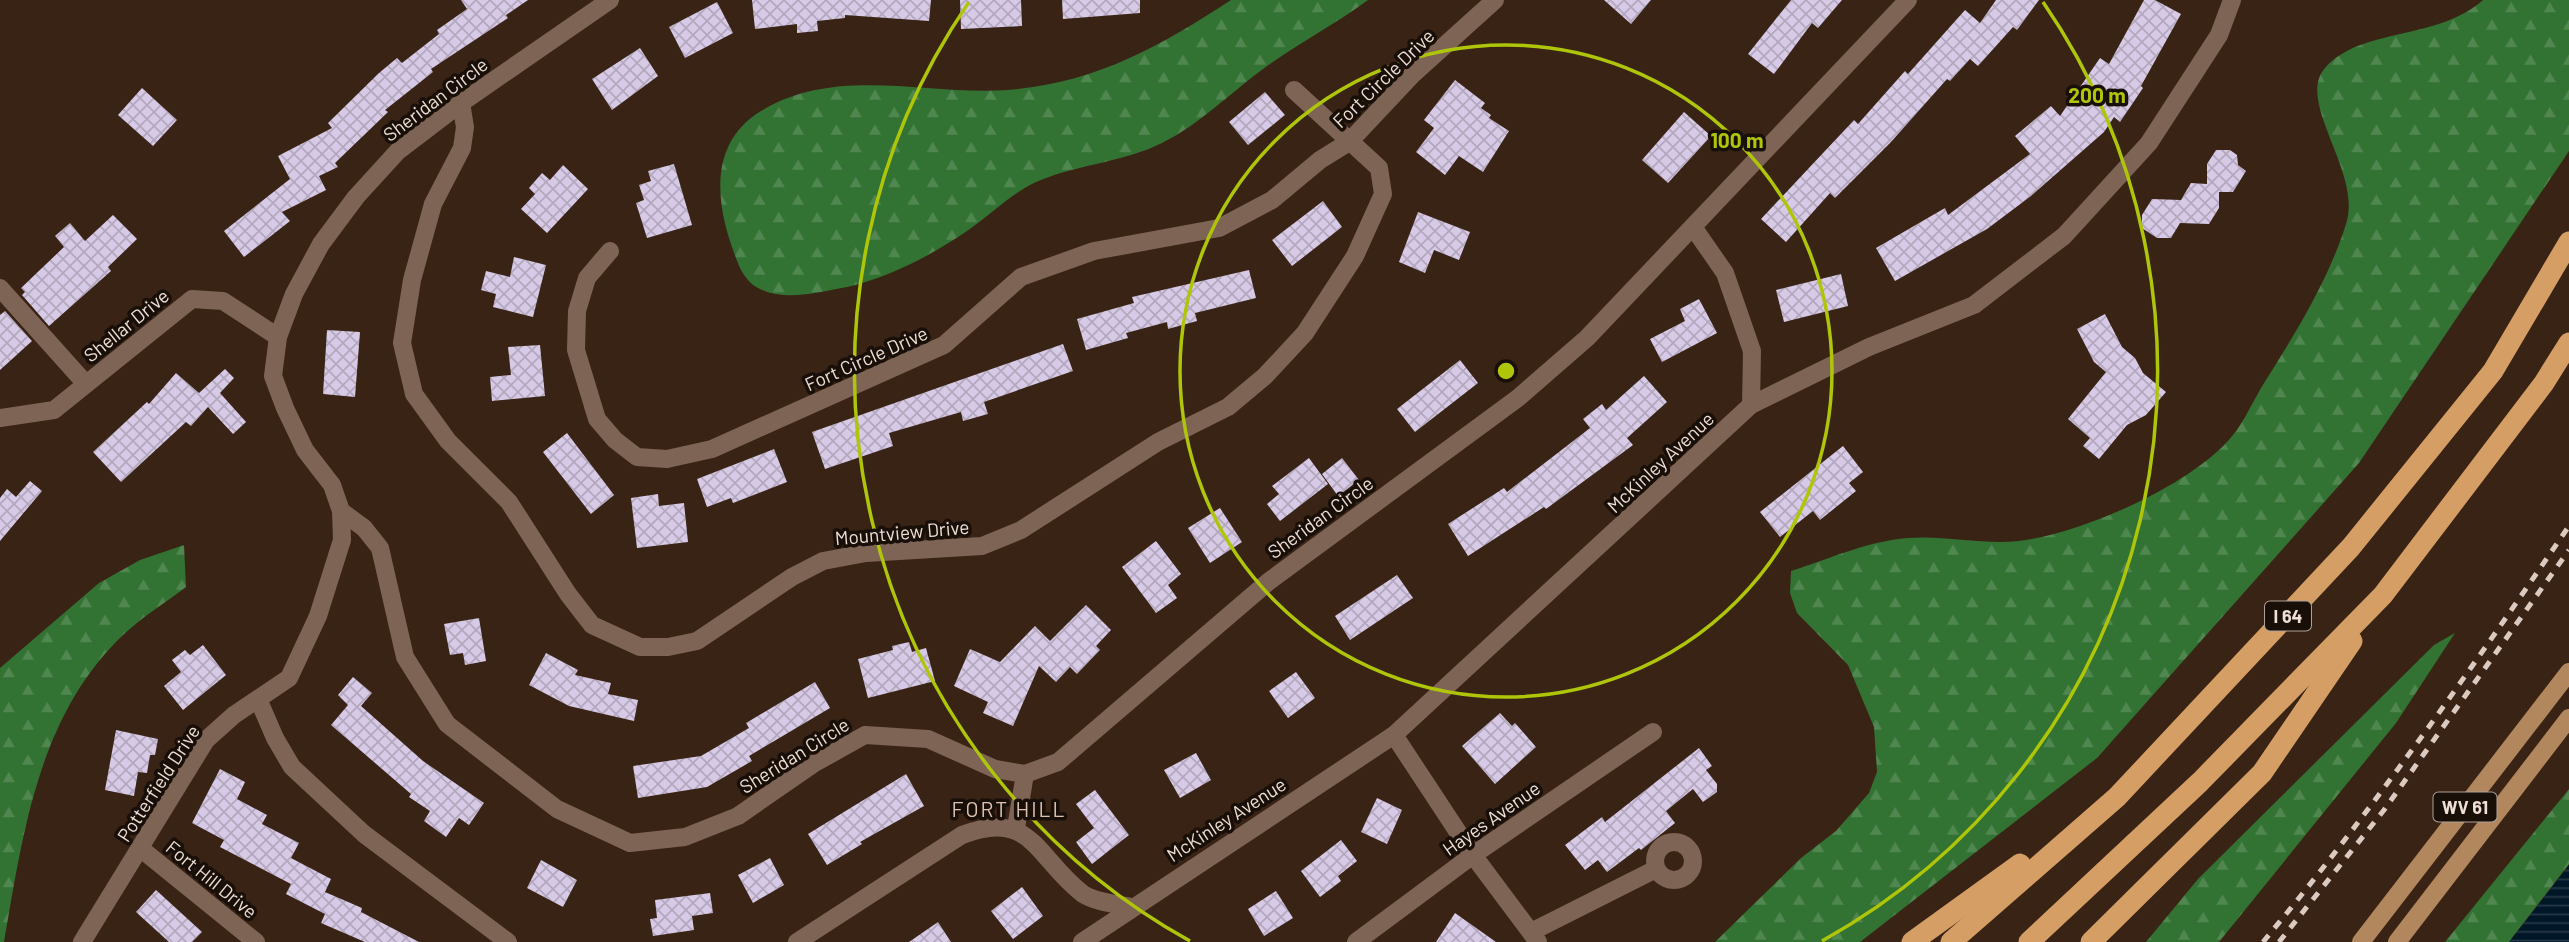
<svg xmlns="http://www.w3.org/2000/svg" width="2569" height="942" font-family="Barlow,sans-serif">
<defs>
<pattern id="forest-firs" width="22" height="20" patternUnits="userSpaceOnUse" patternTransform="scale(1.75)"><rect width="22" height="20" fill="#327232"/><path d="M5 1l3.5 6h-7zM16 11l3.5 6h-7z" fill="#50864f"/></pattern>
<pattern id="water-rules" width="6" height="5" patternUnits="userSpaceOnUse" patternTransform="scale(1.75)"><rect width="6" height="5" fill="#001727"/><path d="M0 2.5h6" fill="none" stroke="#263846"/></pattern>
<pattern id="building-cross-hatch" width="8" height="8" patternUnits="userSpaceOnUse" patternTransform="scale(1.75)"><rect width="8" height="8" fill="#d7cae7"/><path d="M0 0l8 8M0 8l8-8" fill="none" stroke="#b3a8bd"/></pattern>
</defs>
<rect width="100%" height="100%" fill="#392315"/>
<g fill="url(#forest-firs)">
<path d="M1231,0H1368C1334,25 1297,44 1263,69C1229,94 1200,124 1162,143C1124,162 1080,164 1041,180C1013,191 992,214 967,231C932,255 888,278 847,287C819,292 784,302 758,288C741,279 736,258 730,241C715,194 712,141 761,111C837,65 926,96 1008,90C1095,83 1159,47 1231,0Z"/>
<path d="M2483,0H2569V151L2359,463L2097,758L1860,942H1715L1801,858L1836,831L1869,793L1877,772L1874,727L1848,665L1797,613L1790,593L1791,571C1829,559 1868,541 1908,538C1944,535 1983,545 2019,541C2082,533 2184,488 2227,442C2241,428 2251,405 2261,388C2294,335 2327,284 2346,224C2363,173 2295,102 2325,68C2361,27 2437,41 2483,0Z"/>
<path d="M184,545L186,587C165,603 142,617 123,635C38,716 23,834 4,942H0V668L99,583L140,560Z"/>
<path d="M2455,633L2396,723L2219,942H2146L2198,879L2434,645Z"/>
<path d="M2569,789V864L2509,942H2445Z"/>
</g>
<path fill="url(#water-rules)" d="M2569,864V942H2509L2569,865Z"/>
<g fill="url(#building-cross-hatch)">
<path d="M461,0H528L506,15L508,18L431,69L433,72L385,110L388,112L335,163L338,167L319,176L326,190L282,212L290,221L244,257L224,231L290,179L278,156L332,128L328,123L379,73L397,58L402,63L439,34L437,30L467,9Z"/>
<path d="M752,0H931L929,21L845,15V18L817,21L818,31L797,33V24L755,29Z"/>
<path d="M960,0H1021L1022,26L961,29Z"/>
<path d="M1062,0H1140V13L1063,19Z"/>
<path d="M1604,0H1651L1631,24Z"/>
<path d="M1791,0H1842L1818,28L1812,23L1774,74L1748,54Z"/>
<path d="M1996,0H2039L2017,30L2013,27L1978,66L1970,59L1950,81L1947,79L1891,142L1835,198L1830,193L1786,242L1761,219L1854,120L1858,124L1905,71L1908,74L1965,10L1980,23Z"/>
<path d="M2144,0H2155L2181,14L2141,86L2143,88L2120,122L2114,117L2104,132L2031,196L1987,229L1895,281L1876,248L1945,208L1948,215L2030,154L2015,136L2051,106L2060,116L2100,58L2109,64Z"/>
<path d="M717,2L733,33L685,58L669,27Z"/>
<path d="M640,48L658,76L612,110L592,79Z"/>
<path d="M1455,80L1485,103L1481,108L1491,115L1489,118L1509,131L1483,172L1459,156L1445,175L1416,152L1434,128L1424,120Z"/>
<path d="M142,88L177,120L153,146L118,115Z"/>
<path d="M1265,92L1285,115L1248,145L1229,122Z"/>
<path d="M1684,112L1711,136L1668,183L1642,160Z"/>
<path d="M2216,150H2230L2237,155L2238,165L2246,171L2233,192H2219V208L2209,224L2180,223L2171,238H2157L2142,228V215L2152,199L2181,200L2191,183L2207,184V164Z"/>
<path d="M674,164L692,225L647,238L636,203L644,200L639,185L651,181L648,171Z"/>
<path d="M563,165L588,189L547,233L521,209L535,194L529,188L542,173L550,180Z"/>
<path d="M1323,201L1342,227L1292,266L1272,240Z"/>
<path d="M1418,212L1470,232L1459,260L1434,250L1425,273L1399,262Z"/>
<path d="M113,215L137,239L108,267L111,271L49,326L22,295L25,292L21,288L64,247L55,236L70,223L85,241Z"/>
<path d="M514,257L546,265L533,317L493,307L496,294L481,290L486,271L510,277Z"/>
<path d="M1249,270L1256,298L1195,313L1197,321L1168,329L1167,322L1126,333L1128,338L1086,350L1077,319L1134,303L1132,297Z"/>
<path d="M1841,274L1848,306L1784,322L1776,290Z"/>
<path d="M1699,299L1717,333L1662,362L1650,339L1685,321L1680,309Z"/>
<path d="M5,311L32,341L0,370V315Z"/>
<path d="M2105,314L2122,347L2135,358L2143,373L2166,392L2146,415L2127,425L2099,459L2083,446L2090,438L2068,419L2106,372L2094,362L2077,329Z"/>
<path d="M327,330L360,332L355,397L323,394Z"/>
<path d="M1063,344L1073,371L984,402L988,414L963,421L961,412L889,433L893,446L825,469L812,432Z"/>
<path d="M540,345L545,396L492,401L490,377L511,375L508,347Z"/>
<path d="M1460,360L1478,383L1415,432L1397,409Z"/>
<path d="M225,369L234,378L220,393L246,422L233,434L208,407L191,426L186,422L121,482L93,452L147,402L149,404L176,373L199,393Z"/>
<path d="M1644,376L1667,402L1627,438L1633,445L1546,509L1544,507L1468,556L1448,524L1504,488L1507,492L1590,428L1583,419L1602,404L1606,410Z"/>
<path d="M567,433L614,495L591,514L543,452Z"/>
<path d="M1843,446L1863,472L1849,483L1856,491L1820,520L1813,511L1780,537L1760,512Z"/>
<path d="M774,449L787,482L733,503L731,498L707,507L697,479Z"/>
<path d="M1309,458L1328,484L1280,521L1267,504L1279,494L1272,486Z"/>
<path d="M1342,458L1359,480L1338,496L1322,474Z"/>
<path d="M30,481L42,491L0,541V498L7,489L16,497Z"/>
<path d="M658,494L659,506L684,503L688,542L637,548L631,498Z"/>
<path d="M1220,508L1242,542L1210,563L1188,528Z"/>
<path d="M1156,541L1181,574L1168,585L1177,598L1156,613L1122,567Z"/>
<path d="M1397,575L1413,598L1350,640L1335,616Z"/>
<path d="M1086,605L1111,630L1096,646L1100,650L1077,674L1070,667L1056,682L1039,666L1013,726L983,713L988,702L954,686L970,649L1000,662L1035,626L1050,641Z"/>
<path d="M479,618L486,661L465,665L463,653L450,655L444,624Z"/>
<path d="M909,642L912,652L926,648L935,681L868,698L858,659L893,650L892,646Z"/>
<path d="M203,645L226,675L183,710L164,686L181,672L172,660L185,650L190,655Z"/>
<path d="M546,653L578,670L575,675L611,683L608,694L638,700L634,721L569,706L529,685Z"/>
<path d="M1296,672L1315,698L1288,718L1269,691Z"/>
<path d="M353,677L372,693L361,706L423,761L484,803L469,825L459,818L446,837L424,821L430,811L409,797L411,794L331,725L348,705L338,695Z"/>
<path d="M815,682L830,708L749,756L752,761L707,787L638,798L633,766L701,756L749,728L746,723Z"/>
<path d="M1500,713L1512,726L1515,723L1536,747L1495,784L1462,746Z"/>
<path d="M116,730L158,739L155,755H150L147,773L138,772L134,796L105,790Z"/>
<path d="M1699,748L1712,766L1706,770L1717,784V792L1703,802L1693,789L1666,811L1675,823L1641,850L1639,848L1607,872L1598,860L1585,870L1565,845L1602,817L1605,822Z"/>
<path d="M1196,753L1211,780L1180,798L1164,770Z"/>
<path d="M220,769L245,782L237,799L267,815L262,824L299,843L291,858L331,879L325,892L362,908L361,912L419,942H365L321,923L325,914L286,894L291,884L220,847L224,840L192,823Z"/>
<path d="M906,774L924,806L860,842L862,844L827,865L808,834Z"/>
<path d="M1095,790L1129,835L1092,864L1076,842L1094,828L1076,804Z"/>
<path d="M1377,798L1402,810L1387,844L1361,832Z"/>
<path d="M1341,840L1357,861L1338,876L1341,881L1320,897L1301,871Z"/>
<path d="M770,858L784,885L753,903L738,875Z"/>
<path d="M541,860L577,880L563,907L527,888Z"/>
<path d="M1022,887L1043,916L1013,939L991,911Z"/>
<path d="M156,890L202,932L192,942H169L136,912Z"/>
<path d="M1276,891L1293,918L1264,936L1248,909Z"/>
<path d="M710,893L713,913L692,916L694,930L653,936L650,919L657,918L655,900Z"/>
<path d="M1455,913L1496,942H1436Z"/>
<path d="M938,922L951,942H909Z"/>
</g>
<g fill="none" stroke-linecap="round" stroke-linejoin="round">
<g stroke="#7e6454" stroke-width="18">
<path d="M610,0L461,103L398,151L356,197L321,244L294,294L278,337L273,376L285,408L305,450L332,485L341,511L364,528L380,548L405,657L447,724L557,809L630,843L685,837L738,816L813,764L865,735L928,739L995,769L1025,774L1058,762L1268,582L1518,398L1587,338L1908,0"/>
<path d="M461,103L465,127L462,148L433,204L412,280L402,343L414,394L448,441L509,502L568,594L592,625L640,647H668L697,641L792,577L823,561L866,553L982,546L1021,530L1158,442L1228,407L1265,376L1305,333L1355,256L1383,194L1379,168L1294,90"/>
<path d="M1693,227L1725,273L1752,351L1751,405"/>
<path d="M610,251L587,278L577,311L576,350L597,419L615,440L637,457L667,459L712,449L944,345L1021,277L1094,251L1219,228L1272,200L1320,160L1349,142L1412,75L1495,0"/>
<path d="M0,288L86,384"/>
<path d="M0,418L54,410L192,299L223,301L278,337"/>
<path d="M259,701L275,738L292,767L364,834L508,942"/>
<path d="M1394,735L1473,855L1538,942"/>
<path d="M1016,828L1025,774"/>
<circle cx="1674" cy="861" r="19"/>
<path d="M140,848L256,942"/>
<path d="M1531,932L1656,869"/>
<path d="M82,942L206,740L234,715L289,678L318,616L342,540L341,511"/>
<path d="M797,942L962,835C1032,808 1036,858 1083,894C1095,902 1117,904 1131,907"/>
<path d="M1082,942L1394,735L1751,405L1869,347L1974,305L2064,236L2149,143L2219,35L2232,0"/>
<path d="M1356,942L1473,855L1653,732"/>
</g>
<g stroke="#b2875e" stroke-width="18">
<path d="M2361,942L2569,672"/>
<path d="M2397,942L2569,718"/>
</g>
<g stroke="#d59e64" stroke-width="21">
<path d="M1912,942L2020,864"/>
<path d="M1951,942L2117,797L2351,547L2493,371L2569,242"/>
<path d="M2029,942L2200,782L2383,595L2544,383L2569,343"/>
<path d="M2091,942L2262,773L2352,641"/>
</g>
<g stroke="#dbcac0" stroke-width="5" stroke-dasharray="9 9" stroke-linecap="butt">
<path d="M2263,942C2373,810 2472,668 2569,526"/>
<path d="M2279,942L2384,810L2569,550"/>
</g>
</g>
<g fill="none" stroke="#aec509" stroke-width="3.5">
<circle cx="1506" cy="371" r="326"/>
<path d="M1190 941A652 652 0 0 1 969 2M2043 2A652 652 0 0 1 1822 941"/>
</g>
<g text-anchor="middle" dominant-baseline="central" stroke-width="7" stroke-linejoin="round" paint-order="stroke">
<g fill="#190f09" stroke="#afa198" stroke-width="2">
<rect x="2265" y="601.5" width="46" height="29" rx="5"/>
<rect x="2433.5" y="792.5" width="63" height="29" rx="5"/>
</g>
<g font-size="18" font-weight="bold" fill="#efdfd6">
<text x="2288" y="616">I 64</text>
<text x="2465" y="807">WV 61</text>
</g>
<g font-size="19" fill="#efdfd6" stroke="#190f09">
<text transform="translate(1383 78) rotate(-44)">Fort Circle Drive</text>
<text transform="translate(435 99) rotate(-37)">Sheridan Circle</text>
<text transform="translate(126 325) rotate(-39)">Shellar Drive</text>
<text transform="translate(866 358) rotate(-24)">Fort Circle Drive</text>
<text transform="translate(1660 462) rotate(-43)">McKinley Avenue</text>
<text transform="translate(1320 517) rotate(-36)">Sheridan Circle</text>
<text transform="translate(902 532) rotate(-5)">Mountview Drive</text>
<text transform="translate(794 755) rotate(-32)">Sheridan Circle</text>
<text transform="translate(158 783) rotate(-57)">Potterfield Drive</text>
<text transform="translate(1491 818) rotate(-35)">Hayes Avenue</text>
<text transform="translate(1226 819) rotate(-33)">McKinley Avenue</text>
<text transform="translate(212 879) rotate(39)">Fort Hill Drive</text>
</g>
<g font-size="21" letter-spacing="2" fill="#dfc1af" stroke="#190f09">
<text x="1009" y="808">FORT HILL</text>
</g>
</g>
<circle cx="1506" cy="371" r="10" fill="#aec509" stroke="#190f09" stroke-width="3.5"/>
<g font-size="21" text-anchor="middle" font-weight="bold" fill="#aec509" stroke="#190f09" stroke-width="7" stroke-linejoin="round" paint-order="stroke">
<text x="2097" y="103">200 m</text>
<text x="1737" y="148">100 m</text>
</g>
</svg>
